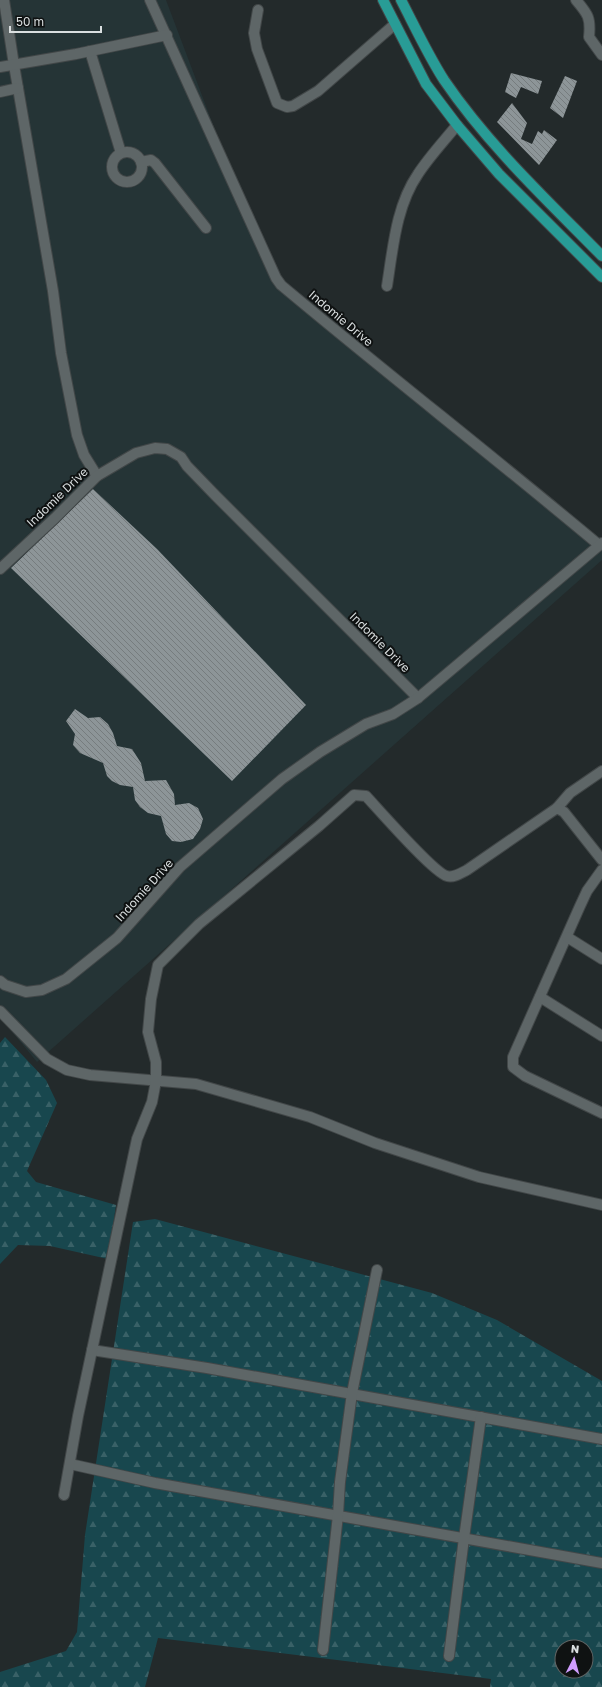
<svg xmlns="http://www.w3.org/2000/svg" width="602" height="1687" font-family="'Golos Text',sans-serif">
<defs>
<pattern id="forest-firs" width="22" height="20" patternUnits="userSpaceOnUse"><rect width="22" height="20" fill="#18474e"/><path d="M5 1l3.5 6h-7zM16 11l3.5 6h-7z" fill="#396167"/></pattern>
<pattern id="building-back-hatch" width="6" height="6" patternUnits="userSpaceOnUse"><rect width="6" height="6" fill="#8d9598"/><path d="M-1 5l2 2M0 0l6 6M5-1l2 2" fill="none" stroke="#767c7e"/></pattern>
</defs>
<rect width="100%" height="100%" fill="#232a2b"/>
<path fill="#253436" d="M0,0H166L269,273L602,540V560L37,1062L0,1017Z"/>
<g fill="url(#forest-firs)" fill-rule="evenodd">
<path d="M5,1037L46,1080L57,1103L27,1171L36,1182L116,1205L108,1259L50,1246L18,1245L0,1264V1043Z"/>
<path d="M155,1219L432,1293L497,1320L602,1381V1687H490L491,1679L158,1638L145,1687H0V1672L66,1651L77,1632L85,1535L133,1222ZM562,1647H586V1671H562Z"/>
</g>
<g fill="url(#building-back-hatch)">
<path d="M511,73L542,81L538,94L521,87L516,98L505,92Z"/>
<path d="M565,76L577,81L563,118L550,108Z"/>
<path d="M512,103L527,123L521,139L532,144L538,131L542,134L544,130L557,140L539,165L497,122Z"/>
<path d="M93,489L157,549L306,705L232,781L11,568Z"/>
<path d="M75,709L88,718L100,717L108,724L113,733L117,746L132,749L141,763L145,781L166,780L174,794L175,805L189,803L198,808L203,819L200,829L193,839L181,842L172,841L166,834L161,816L148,813L140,807L135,800L133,787L120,785L112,781L107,776L103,763L80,753L73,745L75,734L66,721Z"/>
</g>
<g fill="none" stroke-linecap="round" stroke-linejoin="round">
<g stroke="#424748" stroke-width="12">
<g id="minor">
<path d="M4,0L14,65L53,291L61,353L77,435L84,455L97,476"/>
<path d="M150,0L276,278L281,285C386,373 494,457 599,545"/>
<path d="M576,0C588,14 591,18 589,37L602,55"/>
<path d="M258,10L254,33L257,49L277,103L287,107L293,106L318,91L395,24"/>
<path d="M90,51L121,153"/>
<path d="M0,67L76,54L167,35"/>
<path d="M0,92L18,88"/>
<circle cx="127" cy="167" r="15"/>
<path d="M141,162L151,160L155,163L206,228"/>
<path d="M387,286C393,248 396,206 418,174C429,157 444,141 457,125"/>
<path d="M0,569L55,518L97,476L136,453L155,448L167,449L181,457L187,466L216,496L418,698"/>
<path d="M557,808L570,793L602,771"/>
<path d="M602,870L587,891L580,906L513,1057V1067L525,1076L602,1113"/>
<path d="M567,937L602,959"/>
<path d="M0,981L5,985L26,992L42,990L66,979L117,938L180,867L282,779L320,752L366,724L393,714L418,698L602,543"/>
<path d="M540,997L602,1036"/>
<path d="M0,1011L47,1059L67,1070L90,1075L196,1084L310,1117L375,1143L479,1177L602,1205"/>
<path d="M92,1350L207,1368L602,1439"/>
<path d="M70,1464L155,1483L602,1563"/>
<path d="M64,1495L78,1416L137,1139L152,1102L156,1081V1062L148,1032L151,999L158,965L199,924L319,826L354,795L366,796C379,810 434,873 447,876C454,878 461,873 467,870L557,808L564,812L602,860"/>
<path d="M323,1650L338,1515L340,1482L352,1393L377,1270"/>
<path d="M449,1656L464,1538L481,1417"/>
</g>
</g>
<g stroke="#424748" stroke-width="12">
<g id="major">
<path d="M383,0L426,84L457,125L499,174L602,277"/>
<path d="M401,0C415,27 428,55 444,80C489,146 547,200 602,256"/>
</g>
</g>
<use href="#minor" stroke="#5e6667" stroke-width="10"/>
<use href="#major" stroke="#289c96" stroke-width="10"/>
</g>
<g text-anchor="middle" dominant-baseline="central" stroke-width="4" stroke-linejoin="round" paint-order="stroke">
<g font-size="12" fill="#dadfe0" stroke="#0f1212">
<text transform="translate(341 318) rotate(40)">Indomie Drive</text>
<text transform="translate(57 497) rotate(-44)">Indomie Drive</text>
<text transform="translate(380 642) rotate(45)">Indomie Drive</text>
<text transform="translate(144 890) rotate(-48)">Indomie Drive</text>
</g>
</g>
<g transform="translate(574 1659) rotate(6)"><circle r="19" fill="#0f1212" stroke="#606464"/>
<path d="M0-3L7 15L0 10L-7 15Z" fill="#d09dfe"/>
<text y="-6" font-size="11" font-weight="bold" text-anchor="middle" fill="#dadfe0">N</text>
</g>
<path d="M10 26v6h91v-6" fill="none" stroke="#dadfe0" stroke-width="2"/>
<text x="16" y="26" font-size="12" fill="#dadfe0" stroke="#0f1212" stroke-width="3" paint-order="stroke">50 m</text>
</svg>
